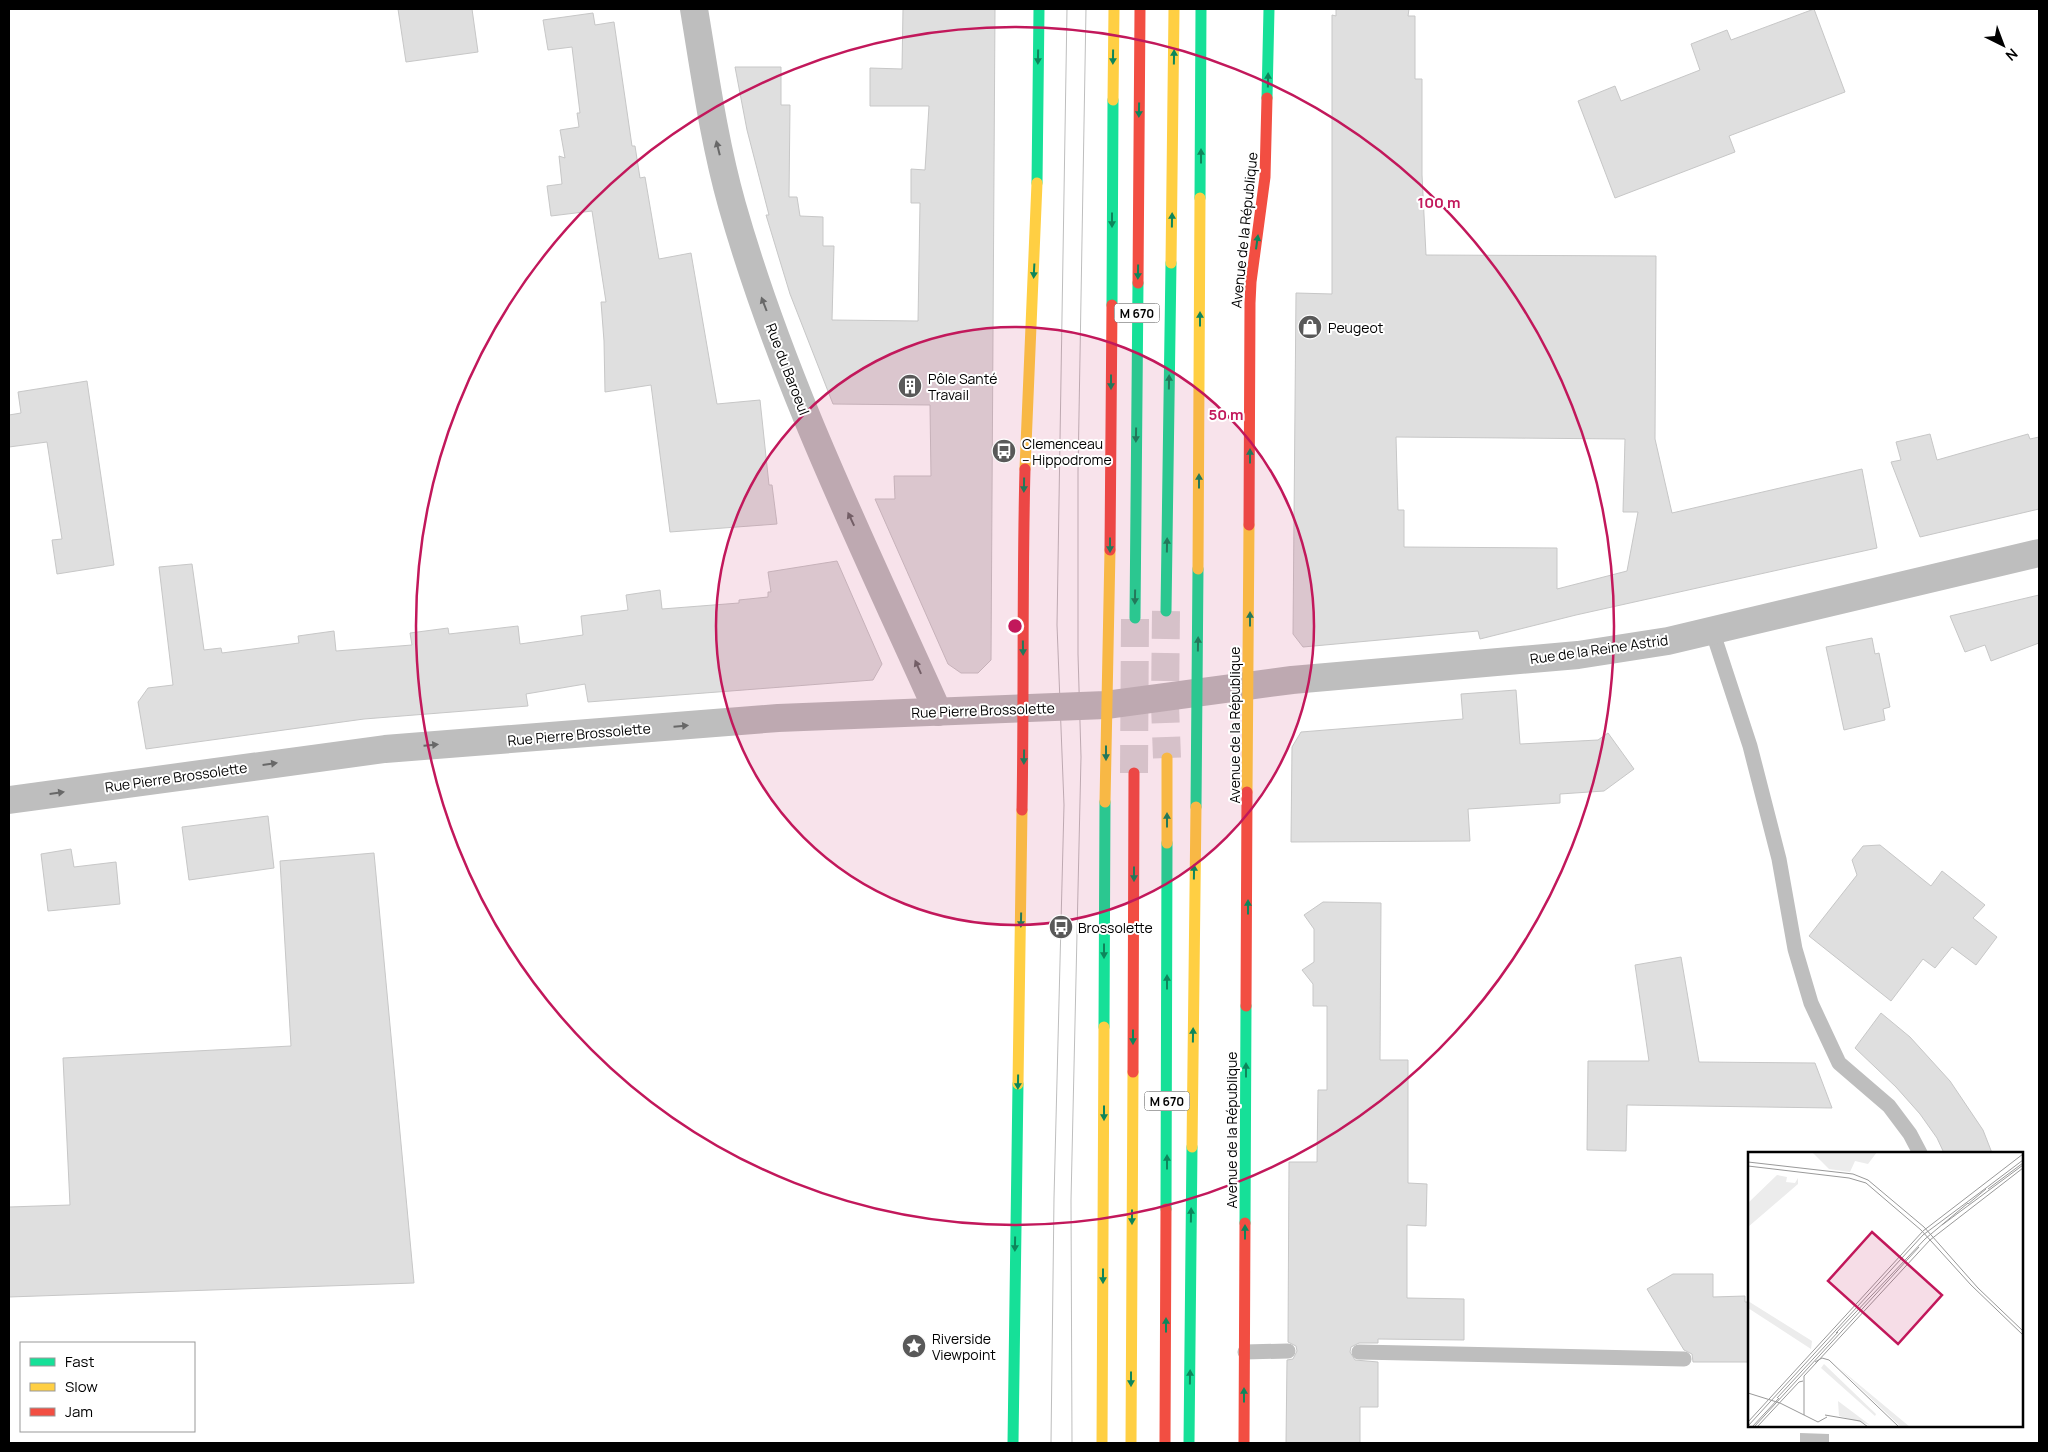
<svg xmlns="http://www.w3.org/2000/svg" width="2048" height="1452" font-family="Manrope,sans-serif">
<rect width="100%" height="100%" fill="#fff"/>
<path fill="#bfbfbf" d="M1800,1433L1829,1434V1443H1800Z"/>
<g fill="#dfdfdf" stroke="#c7c7c7" fill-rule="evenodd">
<path d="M398,9H472L478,52L406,62Z"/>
<path d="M903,9H995L991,660L978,673H961L948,664L875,499H895L894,476H931L930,405L833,404L790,294L766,215H769L747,130L735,67H781V105H790L789,197H797L800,216L823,217V246H834L832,320L918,321L920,203H911V169L925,170L929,106H870V68L902,69Z"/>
<path d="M1336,9H1409L1408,16H1415V79H1422V175L1426,255L1656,256L1655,439L1672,513L1862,469L1877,548L1576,615L1480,639L1478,631L1303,647L1293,634L1296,293L1332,294V15L1336,16ZM1396,437L1625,439L1623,512H1638L1627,571L1557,589V548L1404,547V510H1398Z"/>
<path d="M1814,9L1845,92L1729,136L1735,152L1615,198L1578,101L1615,86L1621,101L1700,70L1691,44L1727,30L1731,40Z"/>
<path d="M593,13L595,25L614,22L632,146H635L640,178L645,177L659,259L691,253L717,404L760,400L769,485H772L777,524L670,532L651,385L605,392L604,341L601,302H606L592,211L551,216L547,186L562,184L559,156L565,158L560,130L579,127L577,113H580L572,47L548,50L543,20Z"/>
<path d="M87,381L114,565L57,574L52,540L62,539L47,442L9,447V415L21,413L18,392Z"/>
<path d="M1930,434L1937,460L2028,434L2030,439L2039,437V509L1920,537L1891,462L1901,460L1896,442Z"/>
<path d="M837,561L882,664L873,680L588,702L585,684L526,694L528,706L364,719L146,749L138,702L148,688L173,685L159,567L192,564L204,650L221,648L222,653L299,643L298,636L334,631L336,651L412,645L410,633L448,628L449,634L518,626L520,644L583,635L581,616L628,610L626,595L660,590L662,609L739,603V600L768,597V592H771L768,572Z"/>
<path d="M2039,595V643L1991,661L1985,645L1965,652L1950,616Z"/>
<path d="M1872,638L1875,654L1879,653L1890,707L1883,709L1885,720L1844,730L1826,647Z"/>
<path d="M1516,690L1520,744L1598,740L1608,733L1634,769L1604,791L1560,794V803L1468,809L1470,841L1291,842L1292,747L1301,732L1463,719L1461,694Z"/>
<path d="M268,816L274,868L189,880L182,827Z"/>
<path d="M1880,845L1931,886L1942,871L1985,905L1973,918L1997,937L1976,965L1952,947L1935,968L1923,959L1891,1001L1809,936L1857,875L1852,860L1863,846Z"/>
<path d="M71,849L74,867L116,862L120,904L48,911L41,854Z"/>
<path d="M374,853L414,1283L9,1297V1207L70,1205L63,1058L291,1046L280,861Z"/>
<path d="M1323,902L1381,903L1380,1060H1408V1183L1427,1184L1426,1226L1407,1225V1298L1464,1299V1340L1378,1339V1343H1359L1351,1347L1350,1352L1355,1360L1378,1362V1407H1360V1443H1286L1287,1360L1293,1359L1297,1351L1296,1346L1288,1342L1289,1162H1317L1318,1090H1327V1006H1313V984L1302,970L1314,962V929L1304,915Z"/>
<path d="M1681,957L1699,1062L1815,1063L1832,1108L1627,1105L1626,1151L1587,1150L1588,1061H1649L1635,965Z"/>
<path d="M1881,1013L1910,1037L1950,1081L1983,1130L1992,1153H1944L1937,1138L1920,1114L1896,1087L1855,1048Z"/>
<path d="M1673,1274H1713V1297L1745,1296V1302H1749V1362H1693L1692,1354L1684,1350L1647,1289Z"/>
</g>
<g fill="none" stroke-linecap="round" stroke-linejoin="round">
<g stroke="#d9d9d9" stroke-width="28" stroke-dasharray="28 14" stroke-linecap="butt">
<path d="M1166,611L1165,705L1167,758"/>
<path d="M1134,773L1135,618"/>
</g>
<g stroke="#bebebe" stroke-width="15">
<path d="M1712,630L1750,746L1779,859L1795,949L1811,1003L1839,1063L1889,1106L1910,1134L1920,1153"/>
<path d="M1245,1352L1288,1351"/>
<path d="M1359,1352L1684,1359"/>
</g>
<g stroke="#bebebe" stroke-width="28">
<path d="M694,9C705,75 714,141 732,205C782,381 863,545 938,712"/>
<path d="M9,800L385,749L778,718L1106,705L1292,680L1578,655L1668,641L2039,553"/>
</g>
<g stroke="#16e098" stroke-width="11">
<path d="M1267,98L1269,9"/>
<path d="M1037,183L1039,9"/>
<path d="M1200,198L1201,9"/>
<path d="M1112,305L1113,100"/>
<path d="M1166,611L1171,263"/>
<path d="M1135,618L1138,283"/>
<path d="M1196,807L1198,569"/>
<path d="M1104,1027L1105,802"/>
<path d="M1166,1209L1167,843"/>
<path d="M1245,1223L1246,1006"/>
<path d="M1013,1443L1018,1084"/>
<path d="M1189,1443L1192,1147"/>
</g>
<g stroke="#ffcf43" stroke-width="11">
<path d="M1113,100L1114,9"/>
<path d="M1171,263L1174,9"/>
<path d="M1025,469L1037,183"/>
<path d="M1198,569L1200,198"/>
<path d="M1247,792L1249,525"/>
<path d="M1105,802L1110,550"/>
<path d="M1167,843V758"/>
<path d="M1018,1084L1022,810"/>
<path d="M1192,1147L1196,807"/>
<path d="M1102,1443L1104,1027"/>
<path d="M1131,1443L1133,1072"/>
</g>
<g stroke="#f24e42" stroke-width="11">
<path d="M1138,283L1140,9"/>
<path d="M1249,525L1250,303L1251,282L1265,177L1267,98"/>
<path d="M1110,550L1112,305"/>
<path d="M1022,810C1024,696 1022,583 1025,469"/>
<path d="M1246,1006L1247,792"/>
<path d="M1133,1072L1134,773"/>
<path d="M1165,1443L1166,1209"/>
<path d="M1244,1443L1245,1223"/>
</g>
<g stroke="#bebebe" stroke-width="1">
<path d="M1051,1443L1054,1198L1064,805L1057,625L1067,9"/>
<path d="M1072,1443L1071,1200L1081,757L1078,654V472L1086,9"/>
</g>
</g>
<defs><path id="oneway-solid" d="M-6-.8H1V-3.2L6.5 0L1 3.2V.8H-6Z" transform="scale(1.25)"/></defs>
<g fill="#0d865b">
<use href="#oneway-solid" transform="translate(1038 57) rotate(91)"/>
<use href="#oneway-solid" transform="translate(1113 57) rotate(91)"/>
<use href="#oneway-solid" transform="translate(1174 57) rotate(-89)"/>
<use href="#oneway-solid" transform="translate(1268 80) rotate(-89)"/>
<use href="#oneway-solid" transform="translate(1139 110) rotate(91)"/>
<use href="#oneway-solid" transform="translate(1201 156) rotate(-90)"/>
<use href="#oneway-solid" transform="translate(1112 220) rotate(90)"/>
<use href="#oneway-solid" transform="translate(1172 220) rotate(-89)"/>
<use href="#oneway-solid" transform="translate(1257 242) rotate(-82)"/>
<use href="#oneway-solid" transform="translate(1034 271) rotate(93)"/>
<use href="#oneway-solid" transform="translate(1138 272) rotate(91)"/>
<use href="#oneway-solid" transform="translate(1200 319) rotate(-90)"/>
<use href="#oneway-solid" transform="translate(1111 382) rotate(90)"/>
<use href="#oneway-solid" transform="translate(1169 382) rotate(-89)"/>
<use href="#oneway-solid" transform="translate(1136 435) rotate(91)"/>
<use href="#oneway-solid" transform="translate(1250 456) rotate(-90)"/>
<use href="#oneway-solid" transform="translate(1199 481) rotate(-90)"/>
<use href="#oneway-solid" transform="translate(1024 485) rotate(91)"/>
<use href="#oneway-solid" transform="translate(1110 545) rotate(90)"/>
<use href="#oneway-solid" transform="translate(1167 545) rotate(-89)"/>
<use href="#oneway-solid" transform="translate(1135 597) rotate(91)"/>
<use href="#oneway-solid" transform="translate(1250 619) rotate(-90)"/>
<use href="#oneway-solid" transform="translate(1198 644) rotate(-89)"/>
<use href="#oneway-solid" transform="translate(1023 648) rotate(89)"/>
<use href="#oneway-solid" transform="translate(1106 753) rotate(90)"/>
<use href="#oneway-solid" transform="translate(1024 757) rotate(91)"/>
<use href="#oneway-solid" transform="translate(1167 820) rotate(-90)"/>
<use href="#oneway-solid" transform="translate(1194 872) rotate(-89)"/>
<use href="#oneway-solid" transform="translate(1134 874) rotate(90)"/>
<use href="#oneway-solid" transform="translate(1248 907) rotate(-90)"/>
<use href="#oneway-solid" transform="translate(1021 920) rotate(91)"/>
<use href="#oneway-solid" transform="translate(1104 951) rotate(90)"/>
<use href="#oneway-solid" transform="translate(1167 982) rotate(-90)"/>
<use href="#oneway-solid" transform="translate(1193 1035) rotate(-89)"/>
<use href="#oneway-solid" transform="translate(1133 1037) rotate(90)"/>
<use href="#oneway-solid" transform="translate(1246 1070) rotate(-90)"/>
<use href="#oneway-solid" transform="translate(1018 1082) rotate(91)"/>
<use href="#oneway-solid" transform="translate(1104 1113) rotate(90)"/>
<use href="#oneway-solid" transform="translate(1167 1162) rotate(-90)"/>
<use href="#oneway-solid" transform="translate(1191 1215) rotate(-89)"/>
<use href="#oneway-solid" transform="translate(1132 1217) rotate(90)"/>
<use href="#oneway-solid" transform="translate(1245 1232) rotate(-90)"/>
<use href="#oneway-solid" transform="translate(1015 1244) rotate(91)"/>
<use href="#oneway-solid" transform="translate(1103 1276) rotate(90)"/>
<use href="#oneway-solid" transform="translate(1166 1325) rotate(-90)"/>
<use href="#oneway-solid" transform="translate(1190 1377) rotate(-89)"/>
<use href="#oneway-solid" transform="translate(1131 1379) rotate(90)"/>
<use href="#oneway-solid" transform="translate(1244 1395) rotate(-90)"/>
</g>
<g fill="#686868">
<use href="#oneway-solid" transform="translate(718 148) rotate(-104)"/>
<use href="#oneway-solid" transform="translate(764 304) rotate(-111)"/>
<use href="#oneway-solid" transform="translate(851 519) rotate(-115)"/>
<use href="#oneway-solid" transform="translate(918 667) rotate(-114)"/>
<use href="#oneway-solid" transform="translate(681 726) rotate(-5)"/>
<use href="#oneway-solid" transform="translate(431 745) rotate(-5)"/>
<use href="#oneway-solid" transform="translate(270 764) rotate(-8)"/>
<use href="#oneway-solid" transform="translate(57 793) rotate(-8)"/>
</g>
<circle cx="1015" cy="626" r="299" fill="#c2185b" fill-opacity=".12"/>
<g fill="none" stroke="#c2185b" stroke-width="2.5">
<circle cx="1015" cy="626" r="299"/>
<circle cx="1015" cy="626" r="599"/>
</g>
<defs>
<g id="shop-disc" transform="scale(1.25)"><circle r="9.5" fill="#595959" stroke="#fff"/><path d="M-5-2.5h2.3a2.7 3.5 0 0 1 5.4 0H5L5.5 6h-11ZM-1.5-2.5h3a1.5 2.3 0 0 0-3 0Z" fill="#fff"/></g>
<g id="building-disc" transform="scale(1.25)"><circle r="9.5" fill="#595959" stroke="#fff"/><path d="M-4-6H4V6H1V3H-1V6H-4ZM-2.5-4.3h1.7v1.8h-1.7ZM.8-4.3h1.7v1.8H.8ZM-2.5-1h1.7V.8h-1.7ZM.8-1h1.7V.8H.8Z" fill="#fff"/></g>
<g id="bus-disc" transform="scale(1.25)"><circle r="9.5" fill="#595959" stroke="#fff"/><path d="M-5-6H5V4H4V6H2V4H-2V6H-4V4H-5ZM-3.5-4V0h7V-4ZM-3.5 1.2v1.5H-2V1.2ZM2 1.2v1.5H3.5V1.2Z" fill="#fff"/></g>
<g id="sight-disc" transform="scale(1.25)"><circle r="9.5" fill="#595959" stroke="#fff"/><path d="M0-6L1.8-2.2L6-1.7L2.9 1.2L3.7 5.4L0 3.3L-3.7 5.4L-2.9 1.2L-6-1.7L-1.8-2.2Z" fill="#fff"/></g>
</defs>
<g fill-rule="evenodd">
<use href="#shop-disc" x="1310" y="327"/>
<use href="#building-disc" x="910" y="386"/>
<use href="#bus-disc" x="1004" y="451"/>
<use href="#bus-disc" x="1061" y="927"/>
<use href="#sight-disc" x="914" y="1346"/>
</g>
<g text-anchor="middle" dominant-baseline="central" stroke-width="4" stroke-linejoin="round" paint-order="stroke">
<g fill="#fff" stroke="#4c4c4c" stroke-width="1">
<rect x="1114.5" y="303.5" width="45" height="19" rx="4"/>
<rect x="1144.5" y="1091.5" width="45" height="19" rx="4"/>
</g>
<g font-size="12" font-weight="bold" fill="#000">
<text x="1137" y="313">M 670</text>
<text x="1167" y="1101">M 670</text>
</g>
<g font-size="14" fill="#000" stroke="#fff">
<text transform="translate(1244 230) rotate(-84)">Avenue de la République</text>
<text transform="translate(788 369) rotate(69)">Rue du Baroeul</text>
<text transform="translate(1599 649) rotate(-8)">Rue de la Reine Astrid</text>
<text transform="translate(983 710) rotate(-2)">Rue Pierre Brossolette</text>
<text transform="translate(1234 725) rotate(-90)">Avenue de la République</text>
<text transform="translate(579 734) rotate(-5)">Rue Pierre Brossolette</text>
<text transform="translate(176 777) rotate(-8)">Rue Pierre Brossolette</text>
<text transform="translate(1231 1130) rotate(-90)">Avenue de la République</text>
</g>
<g font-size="14" fill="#000" stroke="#fff" text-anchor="start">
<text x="1328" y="327">Peugeot</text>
<text x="928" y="378">Pôle Santé<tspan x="928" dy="16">Travail</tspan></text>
<text x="1022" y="443">Clemenceau<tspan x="1022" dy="16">– Hippodrome</tspan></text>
<text x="1078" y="927">Brossolette</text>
<text x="932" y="1338">Riverside<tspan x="932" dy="16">Viewpoint</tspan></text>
</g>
</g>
<g transform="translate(1748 1152)">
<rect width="275" height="275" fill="#fff"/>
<path d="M64,0H129L120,12L107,9L102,20L81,17ZM29,23L39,25L38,30L47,31L50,26V32L0,75V51ZM0,149L64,189L63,197L0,156ZM76,212L128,262L127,264L73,216ZM90,215L162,275H153ZM90,249L122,273L91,264Z" fill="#ececec"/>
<path fill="none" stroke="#999" stroke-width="1" d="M0,10L105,22L120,28L176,75L230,136L275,179M0,14L101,26L118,31L173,78L223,133L275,183M238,36L275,8M240,37L275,11M220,52L238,37M194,73L275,13M88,181L177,87L220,51M67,210L74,206L81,208L151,275M0,241L32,251L70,270L79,265M29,246L90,180M56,263V224L182,88L275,16M77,263L112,269L120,275M0,270L175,79L275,2M0,274L175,83L238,36M4,275L31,246M6,275L171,95M9,275L51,230L55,229"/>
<path fill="#c2185b" fill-opacity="0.15" stroke="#c2185b" stroke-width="2.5" d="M124,80L194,143L150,192L80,129Z"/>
<rect width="275" height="275" fill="none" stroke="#000" stroke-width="2.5"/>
</g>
<circle cx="1015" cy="626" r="8" fill="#c2185b" stroke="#fff" stroke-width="2.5"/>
<g font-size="15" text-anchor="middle" font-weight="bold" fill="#c2185b" stroke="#fff" stroke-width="4" stroke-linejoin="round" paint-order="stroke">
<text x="1439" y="208">100 m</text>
<text x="1226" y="420">50 m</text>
</g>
<rect width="2048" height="1452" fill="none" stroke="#000000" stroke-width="20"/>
<rect x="20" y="1342" width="175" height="90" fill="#ffffff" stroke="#999999"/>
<rect x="30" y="1358" width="25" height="8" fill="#16e098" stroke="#999999"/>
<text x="65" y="1367" font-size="15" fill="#000000">Fast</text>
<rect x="30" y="1383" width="25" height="8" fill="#ffcf43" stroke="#999999"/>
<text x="65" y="1392" font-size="15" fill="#000000">Slow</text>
<rect x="30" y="1408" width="25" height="8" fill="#f24e42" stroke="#999999"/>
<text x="65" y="1417" font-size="15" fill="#000000">Jam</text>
<g transform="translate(2003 45) rotate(138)" stroke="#ffffff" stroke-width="4" paint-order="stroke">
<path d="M0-4L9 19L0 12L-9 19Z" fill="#000000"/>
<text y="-8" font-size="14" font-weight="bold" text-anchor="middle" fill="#000000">N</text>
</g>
</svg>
